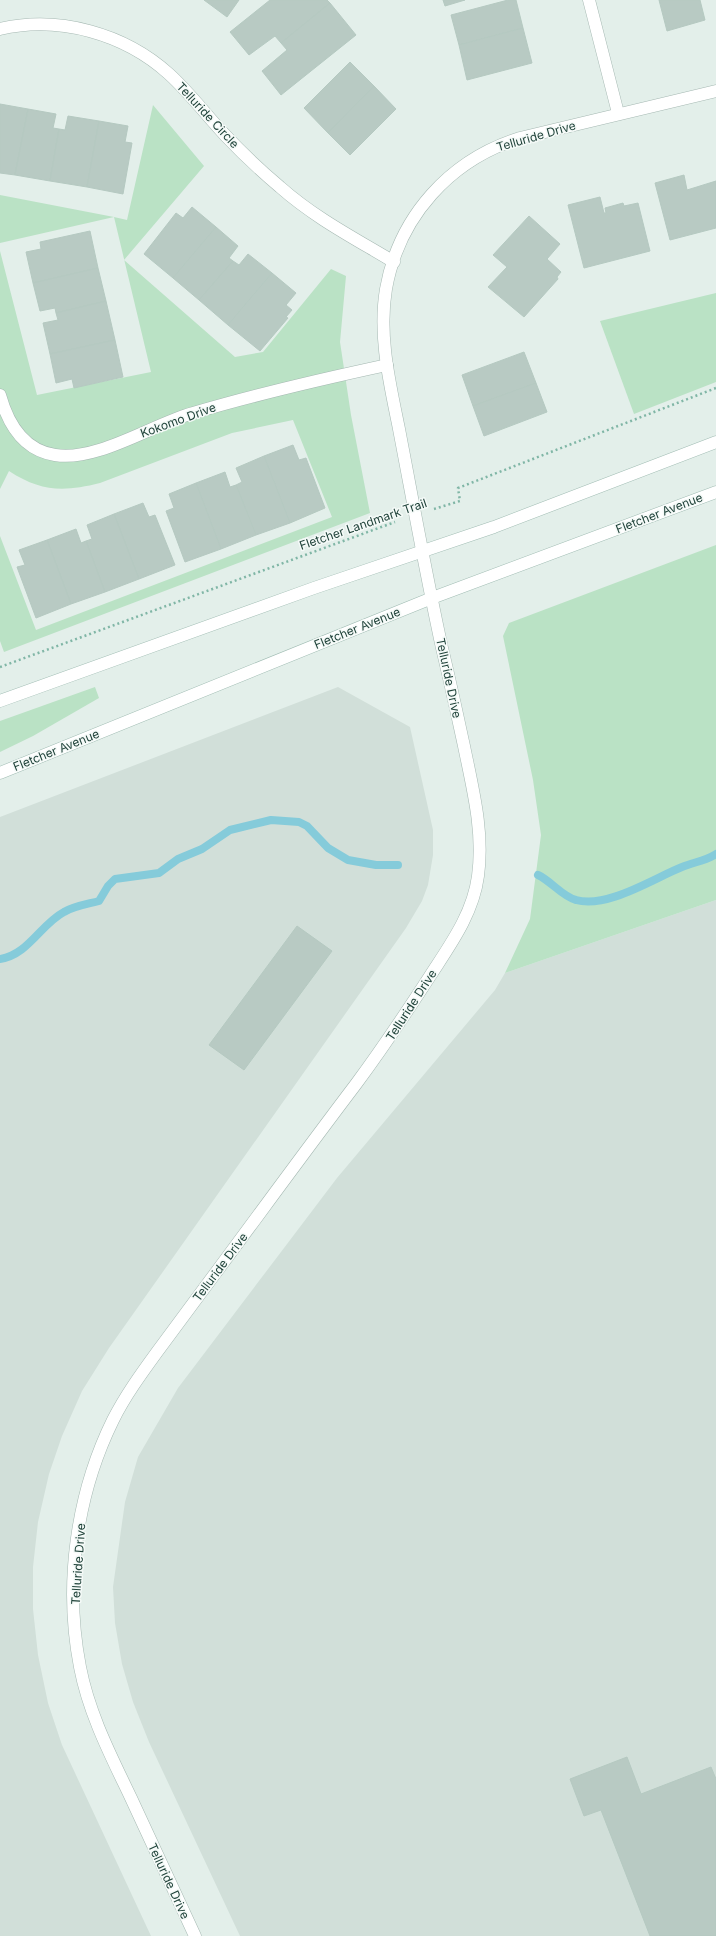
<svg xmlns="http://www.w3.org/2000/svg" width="716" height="1936" font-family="Inter,sans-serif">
<rect width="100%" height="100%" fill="#e3efea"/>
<g fill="#d1dfd9">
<path d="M338,687L410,727L433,830V855L428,885L422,901L406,928L109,1348L82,1391L62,1436L49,1474L38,1522L33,1567V1609L38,1655L48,1703L62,1745L151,1936H0V817Z"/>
<path d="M716,900V1936H240L149,1742L133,1702L122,1664L115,1623L113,1587L125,1502L138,1457L178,1388L337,1178L495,990L505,973Z"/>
</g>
<g fill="#bae2c5">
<path d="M153,105L204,166L124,260L235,357L263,352L331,269L346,276L340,342L351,415L370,513L4,652L0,641V536L36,630L332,517L293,420L232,433L100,483C64,492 41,492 9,471L0,489V251L37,395L151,372L114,217L0,243V195L114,217L127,220Z"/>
<path d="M716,293V382L634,414L600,321Z"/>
<path d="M716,545V900L505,973L530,919L541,835L533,780L503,636L509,623Z"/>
<path d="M95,687L99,698L33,736L0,752V721Z"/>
</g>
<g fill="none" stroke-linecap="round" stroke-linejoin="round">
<g stroke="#85cbda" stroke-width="8">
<path d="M538,875C551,881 563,897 576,900C607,909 654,878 682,867C694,862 705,861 716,854"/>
<path d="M0,959C28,955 41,924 64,912C74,906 88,904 99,901L108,886L115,879L159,873L178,859L202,849L230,830L271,820L299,822L307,826L328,848L348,860L376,865H398"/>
</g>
</g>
<g fill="#b8cac3" stroke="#b5c9c1">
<path d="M204,0H239L227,17Z"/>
<path d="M270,0H327L330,3L281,43L275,36L249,55L230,32Z"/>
<path d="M443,0H465L445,6Z"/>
<path d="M508,0H516L523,28L459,45L451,15Z"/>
<path d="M659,0H700L705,20L667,31Z"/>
<path d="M330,3L356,35L281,95L262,71L287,50L281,43Z"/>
<path d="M523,28L532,63L467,80L459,45Z"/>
<path d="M350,62L374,86L328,133L304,108Z"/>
<path d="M374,86L396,109L350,155L328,133Z"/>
<path d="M0,104L28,109L15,175L0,173Z"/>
<path d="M28,109L56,114L53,128L59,129L50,181L15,175Z"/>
<path d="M68,116L99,121L87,187L50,181L59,129L65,130Z"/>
<path d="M99,121L128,126L125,142L132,143L123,194L87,187Z"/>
<path d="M684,175L687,190L716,181V228L670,240L655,183Z"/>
<path d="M600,197L604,213H606L605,208L623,203L624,206L638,203L650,251L584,268L568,205Z"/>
<path d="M192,207L216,227L173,278L144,254L176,213L183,218Z"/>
<path d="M529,216L560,244L547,259L561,272L557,277L558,279L524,317L488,287L507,267L493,255Z"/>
<path d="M216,227L238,246L229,258L233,261L199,300L173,278Z"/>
<path d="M90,231L98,268L33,283L26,252L41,249L40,242Z"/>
<path d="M248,254L272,273L228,325L199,300L233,261L239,265Z"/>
<path d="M98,268L106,301L56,313L55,308L40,311L33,283Z"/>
<path d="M272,273L296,293L286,305L292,310L286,317L288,318L260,351L228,325Z"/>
<path d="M106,301L115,340L50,354L43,323L58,320L56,313Z"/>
<path d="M115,340L123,377L74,388L72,379L56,383L50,354Z"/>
<path d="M524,352L536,383L473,406L462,375Z"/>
<path d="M536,383L547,412L484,436L473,406Z"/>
<path d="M293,445L299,460L306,458L325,508L290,523L264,456Z"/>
<path d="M264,456L290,523L256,535L236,485L242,482L236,468Z"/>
<path d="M225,472L230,487L236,485L256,535L221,549L196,483Z"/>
<path d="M196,483L221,549L185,562L166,511L174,508L169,494Z"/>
<path d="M143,503L149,517L155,515L175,565L139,579L114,514Z"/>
<path d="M114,514L139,579L105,592L86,541L92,539L87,525Z"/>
<path d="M76,529L81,543L86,541L105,592L71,604L47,540Z"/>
<path d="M47,540L71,604L36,618L17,567L25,565L19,550Z"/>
<path d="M297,926L332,951L244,1070L209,1045Z"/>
<path d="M627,1757L641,1794L711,1767L716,1779V1936H650L601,1810L584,1816L570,1779Z"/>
</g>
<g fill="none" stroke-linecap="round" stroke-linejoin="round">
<g stroke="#a5b8b2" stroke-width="13">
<path id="lane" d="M0,395C8,424 23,450 55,455C97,462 153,424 193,413C257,394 322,379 387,365"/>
</g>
<g stroke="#a5b8b2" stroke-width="13">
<g id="street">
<path d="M589,0L618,113"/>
<path d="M0,29C59,15 125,34 169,74C190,93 206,115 225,135C242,153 261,171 280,187C315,218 354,238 394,262"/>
<path d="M195,1936C174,1890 152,1844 131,1798C111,1756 89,1714 80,1667C64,1585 76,1495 113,1420C125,1396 141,1374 157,1352C177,1325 197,1298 217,1271C263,1209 309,1146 356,1084C382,1049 406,1013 430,976C450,945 473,914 478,876C484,832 473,790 464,746C457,714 450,681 442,648C426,575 413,502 399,429C390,384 378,336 386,289C399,216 450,160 520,138L716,91"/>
</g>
</g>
<g stroke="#a0bcb3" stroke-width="13">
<g id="secondary">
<path d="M0,701L314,588L494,527L716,442"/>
<path d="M0,773L432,598L716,492"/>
</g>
</g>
<g stroke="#80b6a6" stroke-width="2.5" stroke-dasharray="2 3" stroke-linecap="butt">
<path d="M434,509L460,501L458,488L716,388"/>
<path d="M0,667L395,522"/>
</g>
<use href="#lane" stroke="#fff" stroke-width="12"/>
<use href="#street" stroke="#fff" stroke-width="12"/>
<use href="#secondary" stroke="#fff" stroke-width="12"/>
</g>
<g text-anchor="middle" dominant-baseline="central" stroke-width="3" stroke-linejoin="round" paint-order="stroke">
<g font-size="12" fill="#20433a" stroke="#f5faf8">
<text transform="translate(208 115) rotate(47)">Telluride Circle</text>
<text transform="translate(536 136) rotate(-16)">Telluride Drive</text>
<text transform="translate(178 420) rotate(-20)">Kokomo Drive</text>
<text transform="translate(659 513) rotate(-21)">Fletcher Avenue</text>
<text transform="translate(363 524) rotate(-19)">Fletcher Landmark Trail</text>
<text transform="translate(357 628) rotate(-22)">Fletcher Avenue</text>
<text transform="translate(449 678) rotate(78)">Telluride Drive</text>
<text transform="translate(56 750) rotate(-22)">Fletcher Avenue</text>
<text transform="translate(411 1005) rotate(-57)">Telluride Drive</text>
<text transform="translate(220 1267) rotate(-53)">Telluride Drive</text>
<text transform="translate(78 1564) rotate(-86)">Telluride Drive</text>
<text transform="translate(169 1881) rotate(65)">Telluride Drive</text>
</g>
</g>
</svg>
